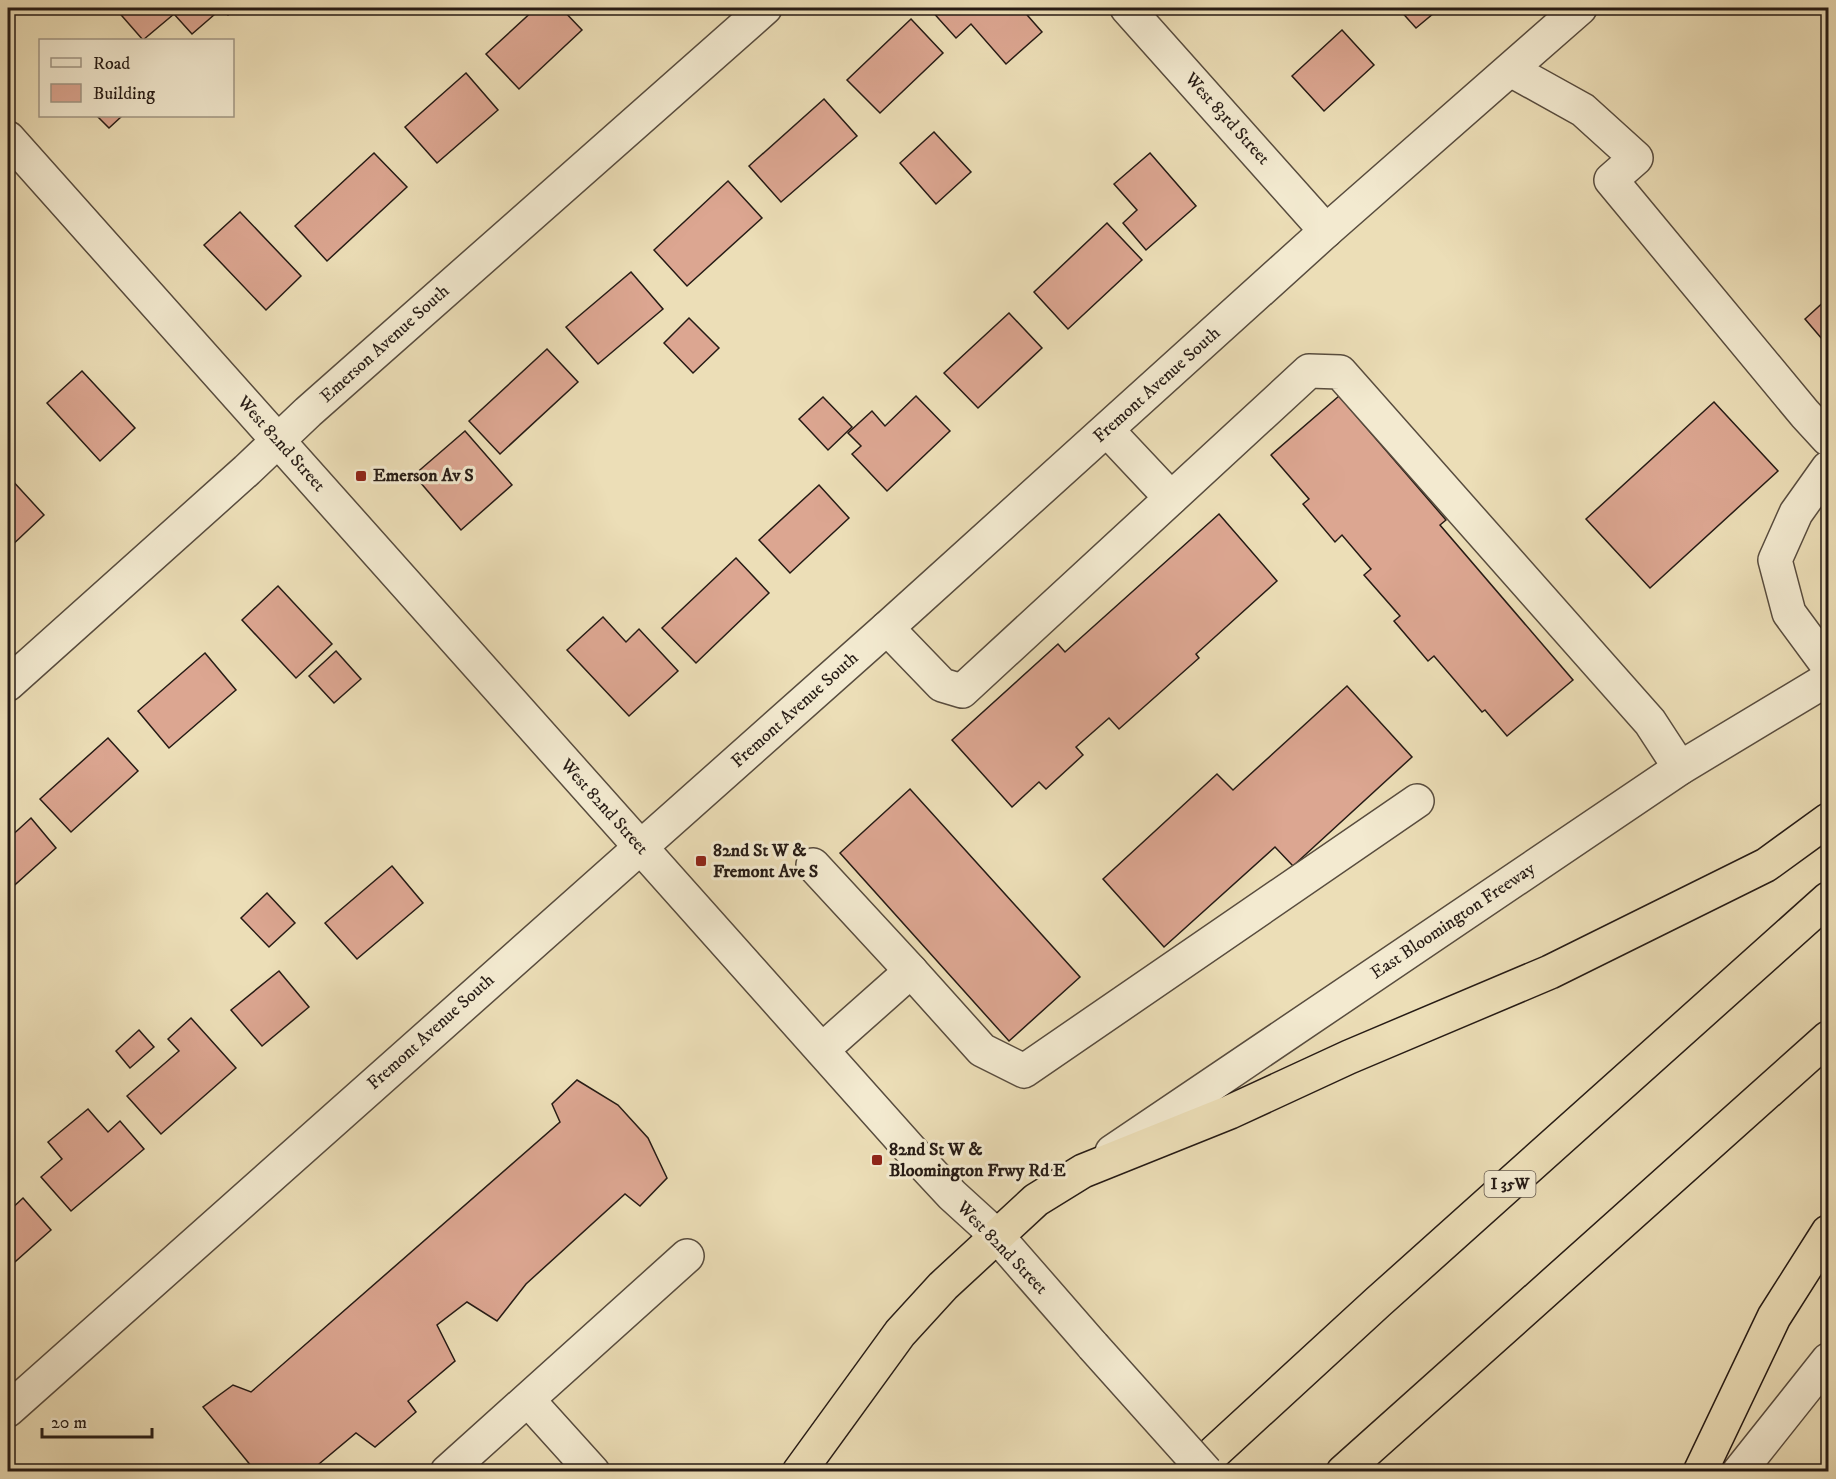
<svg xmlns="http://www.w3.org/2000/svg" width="1836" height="1479" font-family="'IM FELL DW Pica',serif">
<rect width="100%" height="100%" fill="#ecdeb7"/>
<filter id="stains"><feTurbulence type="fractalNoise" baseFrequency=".00333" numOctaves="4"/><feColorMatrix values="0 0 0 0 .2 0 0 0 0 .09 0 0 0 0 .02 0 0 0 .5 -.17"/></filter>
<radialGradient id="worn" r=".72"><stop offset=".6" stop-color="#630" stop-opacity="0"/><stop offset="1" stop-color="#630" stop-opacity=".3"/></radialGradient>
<g fill="#dca691" stroke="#261b15" stroke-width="1.5">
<path d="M115,8H237L228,15L222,8L192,34L174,14L143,40Z"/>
<path d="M536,8H561L582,30L519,89L486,54Z"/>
<path d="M932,8H1021L1042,32L1006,64L971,24L956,38L930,9Z"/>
<path d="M1398,8H1440L1416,28Z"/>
<path d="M911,19L943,53L880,113L847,80Z"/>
<path d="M1342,30L1374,65L1324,111L1292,76Z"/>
<path d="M466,73L498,110L437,163L405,127Z"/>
<path d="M824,99L857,136L781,202L749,166Z"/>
<path d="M97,116H122L109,128Z"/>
<path d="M934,132L971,172L936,204L900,163Z"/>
<path d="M374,153L407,187L327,261L295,226Z"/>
<path d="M1150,153L1196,206L1146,250L1123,223L1137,210L1114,184Z"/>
<path d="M728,181L762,218L687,286L654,250Z"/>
<path d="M240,212L301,276L266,310L204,245Z"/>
<path d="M1107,223L1142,260L1068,329L1034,292Z"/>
<path d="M631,272L663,309L598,364L566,327Z"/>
<path d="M1828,298V346L1805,319Z"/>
<path d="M1009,313L1042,348L978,408L944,373Z"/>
<path d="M689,318L719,348L693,373L664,343Z"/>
<path d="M547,349L578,382L500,454L469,421Z"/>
<path d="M82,371L135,428L100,461L47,403Z"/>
<path d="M916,396L950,431L887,491L852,454L861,446L848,433L872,411L885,426Z"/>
<path d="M1339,396L1446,520L1440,525L1573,680L1507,736L1485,710L1482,712L1434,656L1428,661L1394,621L1400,616L1364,575L1371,569L1342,535L1335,542L1303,504L1309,499L1271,455Z"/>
<path d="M823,397L852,427L828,450L799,419Z"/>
<path d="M1714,402L1778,471L1650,588L1586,519Z"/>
<path d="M465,431L512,485L461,530L414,475Z"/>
<path d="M10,478L44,515L8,549V481Z"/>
<path d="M819,485L849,518L790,573L759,540Z"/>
<path d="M1219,514L1277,581L1196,654L1199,658L1119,729L1109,718L1076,747L1083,755L1046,789L1039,782L1012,807L952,740L1058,644L1065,652Z"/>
<path d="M736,558L769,593L696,663L662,628Z"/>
<path d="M278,586L332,644L296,678L242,620Z"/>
<path d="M603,617L626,642L639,629L678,671L629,716L567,650Z"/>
<path d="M336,651L361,679L334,703L309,676Z"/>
<path d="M205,653L236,690L169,748L138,711Z"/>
<path d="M1347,686L1412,757L1293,866L1275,847L1164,947L1103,879L1217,774L1233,790Z"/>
<path d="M108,738L138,771L71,832L40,799Z"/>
<path d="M910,789L1080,977L1009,1041L840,853Z"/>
<path d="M31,818L56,848L8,891V839Z"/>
<path d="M392,866L423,903L357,959L325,923Z"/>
<path d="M267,893L295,923L269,947L241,918Z"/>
<path d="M279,971L309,1007L262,1046L231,1010Z"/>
<path d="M191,1018L236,1068L161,1134L127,1096L179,1051L168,1039Z"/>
<path d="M139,1030L154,1047L130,1068L116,1051Z"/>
<path d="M577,1080L618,1105L648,1138L667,1178L640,1206L625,1194L526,1284L497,1321L467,1302L437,1325L455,1361L408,1401L416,1412L375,1447L356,1433L319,1464L321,1472H256L203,1407L233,1385L251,1392L560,1122L552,1104Z"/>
<path d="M88,1109L108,1132L120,1121L144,1149L71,1211L41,1177L62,1159L48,1142Z"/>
<path d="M23,1198L51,1230L8,1268V1212Z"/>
</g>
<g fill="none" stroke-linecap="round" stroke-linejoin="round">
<g stroke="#584c3e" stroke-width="36">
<g id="minor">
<path d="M1127,8L1326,231"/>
<path d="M1511,70L1583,110L1636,158L1611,180L1805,414L1828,439"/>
<path d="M8,138L925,1166L952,1195L997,1236L1093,1346"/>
<path d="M1107,430L1171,498"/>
<path d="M1828,468L1796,513L1775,560L1789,613L1828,666"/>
<path d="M887,628L942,685L962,691L1309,371L1340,372L1650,722L1680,768"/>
<path d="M8,684L247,470L308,412L765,8"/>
<path d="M813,865L911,971"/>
<path d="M822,1050L911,971L982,1050L1024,1071L1417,801"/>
<path d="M1112,1152L1680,768L1828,679"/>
<path d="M528,1400L593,1472"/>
<path d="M8,1410L887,628L1326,231L1580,8"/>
<path d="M447,1472L687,1256"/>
<path d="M1739,1472L1828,1360"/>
</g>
</g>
<g stroke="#261b15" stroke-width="36">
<g id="highway">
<path d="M799,1472L900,1333L943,1286L1036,1200L1083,1171L1230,1112L1349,1057L1550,972L1766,865L1828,820"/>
<path d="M1193,1472L1378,1302L1828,899"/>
<path d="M1343,1472L1828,1038"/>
<path d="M1700,1472L1774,1317L1828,1232"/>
</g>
</g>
<use href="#minor" stroke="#f3ead0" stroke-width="33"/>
<use href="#highway" stroke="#ecdeb7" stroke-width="33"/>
<g stroke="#584c3e" stroke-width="36" stroke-linecap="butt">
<path id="minor-bridge" d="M1093,1346L1206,1472"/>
</g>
<use href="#minor-bridge" stroke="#f3ead0" stroke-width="33"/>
</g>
<g fill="#8f2418" stroke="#f3ead0" stroke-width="2">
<rect x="355" y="470" width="12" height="12" rx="3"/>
<rect x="695" y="855" width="12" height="12" rx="3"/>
<rect x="871" y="1154" width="12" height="12" rx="3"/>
</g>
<g text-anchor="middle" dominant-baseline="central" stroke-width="6" stroke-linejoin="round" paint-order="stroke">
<rect fill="#f3ead0" stroke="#64594d" stroke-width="1.5" x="1484.5" y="1171" width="51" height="26" rx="4.5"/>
<g font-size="16" font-weight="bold" fill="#261b15">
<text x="1510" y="1184">I 35W</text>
</g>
<g font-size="18" fill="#261b15" stroke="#f3ead0">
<text transform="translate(1227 119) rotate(48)">West 83rd Street</text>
<text transform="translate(385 344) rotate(-42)">Emerson Avenue South</text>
<text transform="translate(1157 385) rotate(-42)">Fremont Avenue South</text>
<text transform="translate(281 444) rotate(48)">West 82nd Street</text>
<text transform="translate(795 710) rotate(-42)">Fremont Avenue South</text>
<text transform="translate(604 807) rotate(48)">West 82nd Street</text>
<text transform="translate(1453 921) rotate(-34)">East Bloomington Freeway</text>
<text transform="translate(431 1032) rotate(-42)">Fremont Avenue South</text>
<text transform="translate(1002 1248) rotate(46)">West 82nd Street</text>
</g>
<g font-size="18" font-weight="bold" fill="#261b15" stroke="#f3ead0" text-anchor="start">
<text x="373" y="476">Emerson Av S</text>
<text x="713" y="851">82nd St W &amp;<tspan x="713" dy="21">Fremont Ave S</tspan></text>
<text x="889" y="1150">82nd St W &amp;<tspan x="889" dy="21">Bloomington Frwy Rd E</tspan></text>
</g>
</g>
<rect width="1836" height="1479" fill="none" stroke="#ecdeb7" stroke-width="30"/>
<rect x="9" y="9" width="1818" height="1461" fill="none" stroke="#261b15" stroke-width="3"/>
<rect x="15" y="15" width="1806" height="1449" fill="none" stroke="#261b15" stroke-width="1.5"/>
<rect x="39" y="39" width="195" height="78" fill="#f3ead0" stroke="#a19785" stroke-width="1.5"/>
<rect x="51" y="58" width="30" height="9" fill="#f3ead0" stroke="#a19785" stroke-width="1.5"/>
<text x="93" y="69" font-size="18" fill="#261b15">Road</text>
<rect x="51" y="84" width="30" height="18" fill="#dca691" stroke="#a19785" stroke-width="1.5"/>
<text x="93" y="99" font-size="18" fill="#261b15">Building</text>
<path d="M42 1428v9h110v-9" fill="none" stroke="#261b15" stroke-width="3"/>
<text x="51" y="1428" font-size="18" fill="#261b15" stroke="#f3ead0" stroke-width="4.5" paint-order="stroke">20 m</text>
<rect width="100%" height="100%" filter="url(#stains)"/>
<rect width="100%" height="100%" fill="url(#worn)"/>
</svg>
